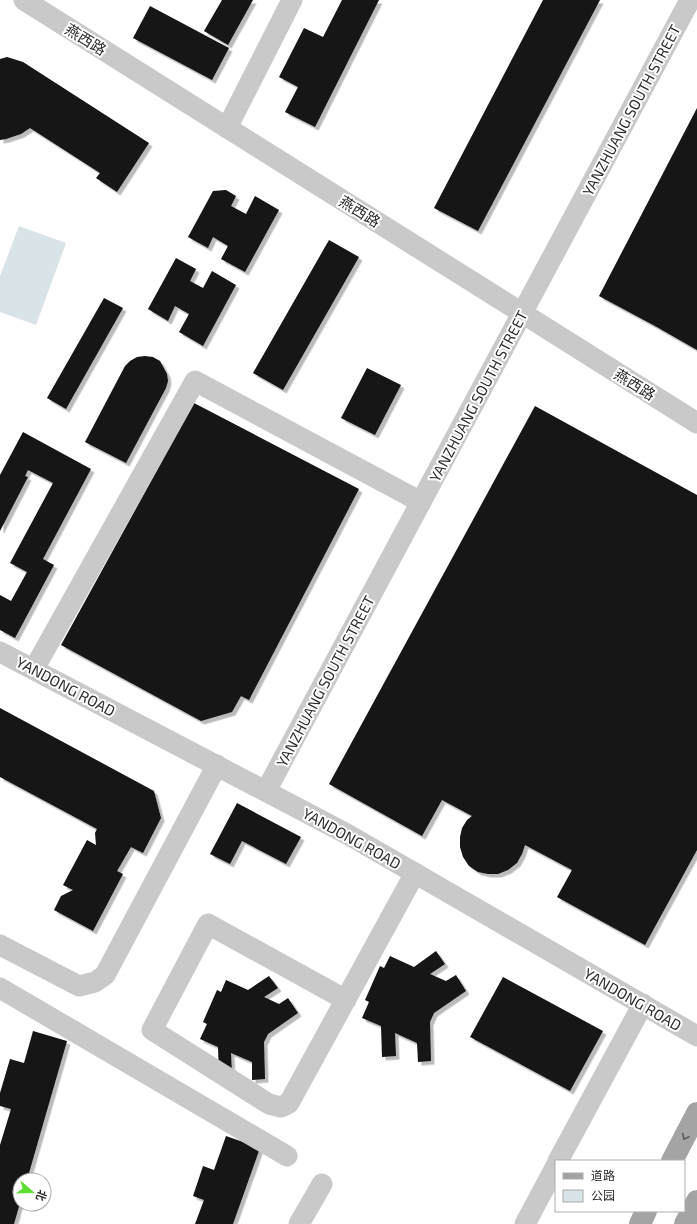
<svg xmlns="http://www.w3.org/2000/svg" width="697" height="1224" font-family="'Exo 2','Noto Sans SC',sans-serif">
<defs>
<filter id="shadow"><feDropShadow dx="3.5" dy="3.5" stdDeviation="0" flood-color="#0004"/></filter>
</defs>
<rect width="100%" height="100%" fill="#fff"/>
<path fill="#d9e4e9" d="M19,226L66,243L36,325L0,312V276Z"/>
<g fill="#131313" filter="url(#shadow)">
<path d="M222,0H253L228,45L204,31Z"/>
<path d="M342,0H379L315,127L285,112L298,87L279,77L304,28L323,37Z"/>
<path d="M543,0H600L478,231L434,208Z"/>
<path d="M150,6L229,48L212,80L133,38Z"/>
<path d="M7,57L23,62L149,143L117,192L96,178L100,173L30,128L21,134L6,139L0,140V59Z"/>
<path d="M697,108V350L655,326L599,296Z"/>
<path d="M226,190L236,196L231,206L246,214L255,196L279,210L245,272L221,259L228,246L213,237L208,248L188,237L213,191Z"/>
<path d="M329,240L359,257L283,390L253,373Z"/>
<path d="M176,258L196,269L190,281L203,288L212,271L236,285L203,346L179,332L189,314L175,306L168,321L148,309Z"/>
<path d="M104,298L123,308L66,409L47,398Z"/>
<path d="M145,356L153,357L160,361L167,374L168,381L166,388L126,463L85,442L125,366L130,361L137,357Z"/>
<path d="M367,368L401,385L375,435L341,418Z"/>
<path d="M194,403L359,489L249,700L241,696L232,712L201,721L61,645Z"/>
<path d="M535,406L697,495V850L645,945L557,897L572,870L525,845L522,854L517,863L508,870L498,874H488L478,872L469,866L463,857L460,847V837L462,828L467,820L472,816L442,800L422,836L329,784Z"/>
<path d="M23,432L91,469L43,559L54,565L15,638L0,630V595L11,601L27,572L10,563L53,483L28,470L25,476L28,477L0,531V475Z"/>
<path d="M0,708L154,791L161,818L143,853L131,847L117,871L123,874L93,931L54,910L61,896L73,890L63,885L87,840L96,845L95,833L97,829L0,777Z"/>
<path d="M237,803L301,837L286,864L242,841L230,864L210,854Z"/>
<path d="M436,951L445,964L430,974L446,981L456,975L466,991L434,1013L430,1022L431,1061L418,1062L417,1043L395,1033L396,1056L382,1057L381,1026L362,1018L369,1002L365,1000L380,966L384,968L390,956L414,967Z"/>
<path d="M269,976L278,988L264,997L279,1004L288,998L298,1013L268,1034L264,1042L265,1079L252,1080V1062L231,1053L232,1075H219L218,1047L200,1039L207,1024L203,1022L217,990L221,992L226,980L248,990Z"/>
<path d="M503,977L603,1031L570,1091L470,1037Z"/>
<path d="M33,1031L67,1041L27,1180H20V1203L14,1224H0V1145L11,1109L0,1106V1093L10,1059L24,1063Z"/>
<path d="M226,1136L260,1148L233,1224H195L204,1200L193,1196L203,1166L214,1170Z"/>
</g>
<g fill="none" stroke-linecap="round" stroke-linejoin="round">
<g stroke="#c9c9c9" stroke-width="21">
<path d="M24,0L697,423"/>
<path d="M227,128L292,0"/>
<path d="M0,652L347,834L697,1036"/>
<path d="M34,669L195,381L421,502"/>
<path d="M266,791L690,0"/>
<path d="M0,945L79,986L95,982L105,975L217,765"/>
<path d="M0,988L287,1156"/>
<path d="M346,1000L208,924L152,1030L269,1104L281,1107L289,1103L415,873"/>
<path d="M558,1161L643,1004"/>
<path d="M299,1224L322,1184"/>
<path d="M525,1224L556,1166"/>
</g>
<g stroke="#a4a4a4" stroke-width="22">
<path d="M672,1161L697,1113"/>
<path d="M640,1224L646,1211"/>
<path d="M685,1224L697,1201"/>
</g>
</g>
<defs><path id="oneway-chevron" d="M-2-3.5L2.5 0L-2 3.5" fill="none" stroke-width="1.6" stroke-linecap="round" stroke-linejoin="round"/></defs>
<use stroke="#5c5c5c" href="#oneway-chevron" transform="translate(685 1137) rotate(117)"/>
<g text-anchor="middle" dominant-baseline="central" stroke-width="4" stroke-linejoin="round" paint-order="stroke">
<g font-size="15" fill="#2c2c2c" stroke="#fff">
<text transform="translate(86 39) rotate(32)">燕西路</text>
<text transform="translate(631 110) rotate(-62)">YANZHUANG SOUTH STREET</text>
<text transform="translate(360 211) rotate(32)">燕西路</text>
<text transform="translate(635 384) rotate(32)">燕西路</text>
<text transform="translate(478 396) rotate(-62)">YANZHUANG SOUTH STREET</text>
<text transform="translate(325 681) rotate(-62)">YANZHUANG SOUTH STREET</text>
<text transform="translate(66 686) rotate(28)">YANDONG ROAD</text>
<text transform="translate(352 838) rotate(29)">YANDONG ROAD</text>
<text transform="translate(633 999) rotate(30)">YANDONG ROAD</text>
</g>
</g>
<rect x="555" y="1160" width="130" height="52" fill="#ffffff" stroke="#ababab"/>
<rect x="563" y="1173" width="20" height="6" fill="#a4a4a4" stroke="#ababab"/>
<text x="591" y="1180" font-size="12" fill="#2c2c2c">道路</text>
<rect x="563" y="1190" width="20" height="12" fill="#d9e4e9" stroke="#ababab"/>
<text x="591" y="1200" font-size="12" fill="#2c2c2c">公园</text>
<g transform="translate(32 1192) rotate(110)"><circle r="19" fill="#ffffff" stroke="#ababab"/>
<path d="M0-3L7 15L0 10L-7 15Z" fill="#5cde33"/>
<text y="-6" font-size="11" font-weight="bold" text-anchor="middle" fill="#2c2c2c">北</text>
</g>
</svg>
